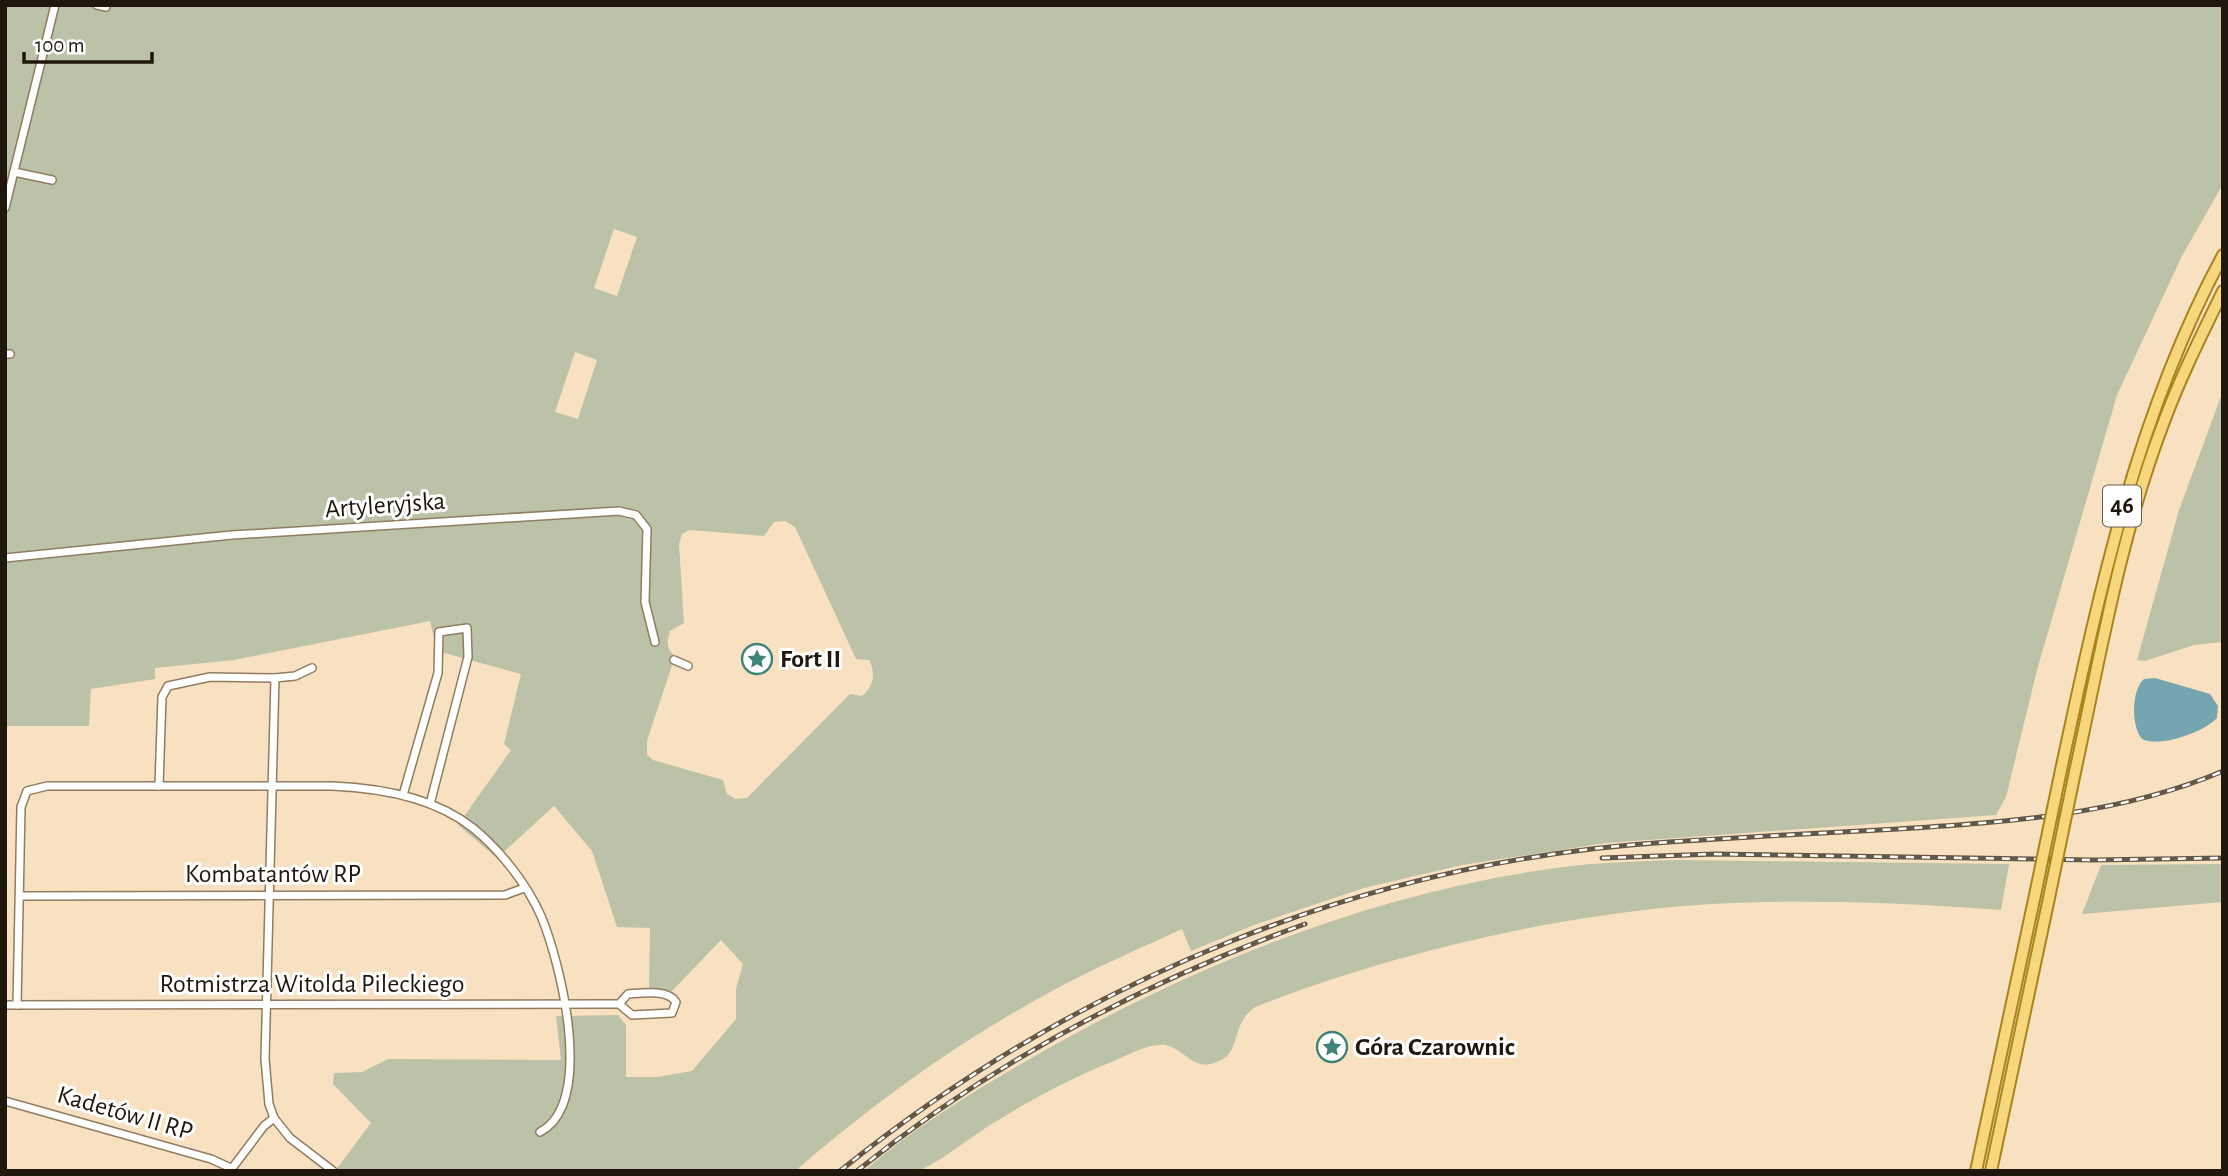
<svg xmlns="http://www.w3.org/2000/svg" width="2228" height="1176" font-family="'Alegreya Sans',sans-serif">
<rect width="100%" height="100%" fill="#f8e1c1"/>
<g fill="#bbc2a7" fill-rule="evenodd">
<path d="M5,5H2223V184L2182,256L2117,395L2037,670L2006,797L1996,815L1606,843L1462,865L1364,888L1254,925L1191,951L1182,929C1139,949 1094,968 1052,991C959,1041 875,1102 795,1171H335L371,1123L333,1084L334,1073L362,1072L388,1059L561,1060L556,1016L618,1015L626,1025V1077H657L692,1071L736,1019V989L743,964L721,940L672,991H649L650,928L617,927L592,851L554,806L497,858L458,825L511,750L504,744L521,674L437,651L430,621L234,660L155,668V679L91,689L89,726H5ZM614,229L637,237L617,296L594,288ZM575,352L597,360L578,419L555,412ZM785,521L795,527L856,659L869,660C876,673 874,686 862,696L850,694L747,798L736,799L727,794L723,780L653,760L647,755V741L675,656C666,649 667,641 670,631L684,623L679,544L682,534L689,530L764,536L774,522Z"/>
<path d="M2223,391V642L2194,645L2145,661L2137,660L2179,510Z"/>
<path d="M1675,860L2009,864L2001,910C1896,902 1788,898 1683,906C1542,918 1386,956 1255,1007C1232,1023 1240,1049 1223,1059C1194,1076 1187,1049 1165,1045C1149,1043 1128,1055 1114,1061C1073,1077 1032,1099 995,1122C976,1133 935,1166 917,1171C902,1175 880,1171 864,1171C916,1126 976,1090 1035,1056C1202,960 1397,883 1591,864C1619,862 1647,861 1675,860Z"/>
<path d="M2223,864V902L2082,914L2101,865Z"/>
</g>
<path fill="#76a4af" d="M2155,678L2210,694L2218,706L2217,718C2204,732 2160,748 2142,739C2131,726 2131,691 2144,679Z"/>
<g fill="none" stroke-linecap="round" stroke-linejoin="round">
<g stroke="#917c5f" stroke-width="10">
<g id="minor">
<path d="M97,5L106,7"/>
<path d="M14,172L52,180"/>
<path d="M5,208L55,5"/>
<path d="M5,354H10"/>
<path d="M5,558L232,535L619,511L636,515L647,529L645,602L655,642"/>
<path d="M674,660L688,666"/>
<path d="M275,678L295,676L312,668"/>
<path d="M159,786L162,697L168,686L210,677L275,678L265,1059L269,1104L274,1118L264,1126L230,1171"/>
<path d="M403,795L438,673L439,632L467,628L468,657L430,804"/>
<path d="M20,896L505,895L524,888"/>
<path d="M5,1005L606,1004H619L632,1015L672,1013L676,1002C668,989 642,993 628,994L619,1004"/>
<path d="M17,1005L21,807L27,791L47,786H332C381,788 434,797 473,828C500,850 527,884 541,916C560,961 596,1103 540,1132"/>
<path d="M5,1101L211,1159L231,1168"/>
<path d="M274,1118L290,1138L333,1171"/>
</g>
</g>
<g stroke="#a8831e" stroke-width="14">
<g id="primary">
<path d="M2061,770C2099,593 2136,416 2223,255"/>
<path d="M2075,772C2100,657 2120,538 2162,427C2179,380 2201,336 2223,291"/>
<path d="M1976,1171L2035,895"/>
<path d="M1991,1171L2049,898"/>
</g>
</g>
<use href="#minor" stroke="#fff" stroke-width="7"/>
<use href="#primary" stroke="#f7d77d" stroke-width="10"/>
<g stroke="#645745" stroke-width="5">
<g id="rail">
<path d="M1602,858L1714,854L2094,860L2223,858"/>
<path d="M840,1171C1077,980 1364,861 1669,842C1745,837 1822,833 1898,829C2007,822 2121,815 2223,771"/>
<path d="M857,1171C991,1063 1144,982 1305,924"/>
</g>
</g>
<use href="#rail" stroke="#fff" stroke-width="2.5" stroke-dasharray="8" stroke-linecap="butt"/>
<g stroke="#a8831e" stroke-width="14" stroke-linecap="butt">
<g id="primary-bridge">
<path d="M2035,895L2061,770"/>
<path d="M2049,898L2075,772"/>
</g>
</g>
<use href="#primary-bridge" stroke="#f7d77d" stroke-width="10"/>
</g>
<defs>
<g id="sight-ring" transform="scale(1.575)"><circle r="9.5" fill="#fff" stroke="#3e837a" stroke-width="1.5"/><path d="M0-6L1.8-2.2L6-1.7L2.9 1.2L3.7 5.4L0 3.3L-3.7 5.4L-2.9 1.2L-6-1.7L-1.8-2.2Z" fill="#3e837a"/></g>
</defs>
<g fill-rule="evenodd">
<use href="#sight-ring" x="757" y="659"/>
<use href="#sight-ring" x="1332" y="1047"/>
</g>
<g text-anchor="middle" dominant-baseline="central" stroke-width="6" stroke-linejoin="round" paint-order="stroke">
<rect fill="#fff" stroke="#635d55" stroke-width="2" x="2103" y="485.5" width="38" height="41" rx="5"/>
<g font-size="24" font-weight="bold" fill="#20170c">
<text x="2122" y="506">46</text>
</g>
<g font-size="26" fill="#20170c" stroke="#fff">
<text transform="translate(385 505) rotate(-4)">Artyleryjska</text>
<text x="273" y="874">Kombatantów RP</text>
<text x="312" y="984">Rotmistrza Witolda Pileckiego</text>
<text transform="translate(125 1113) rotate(16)">Kadetów II RP</text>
</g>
<g font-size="26" font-weight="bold" fill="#20170c" stroke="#fff" text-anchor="start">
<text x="780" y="659">Fort II</text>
<text x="1355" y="1047">Góra Czarownic</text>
</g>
</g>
<rect width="2228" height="1176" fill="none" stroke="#20170c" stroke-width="14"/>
<path d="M24 52v10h128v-10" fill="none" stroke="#20170c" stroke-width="3.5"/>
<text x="35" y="52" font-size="21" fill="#20170c" stroke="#ffffff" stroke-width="5" paint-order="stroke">100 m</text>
</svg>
